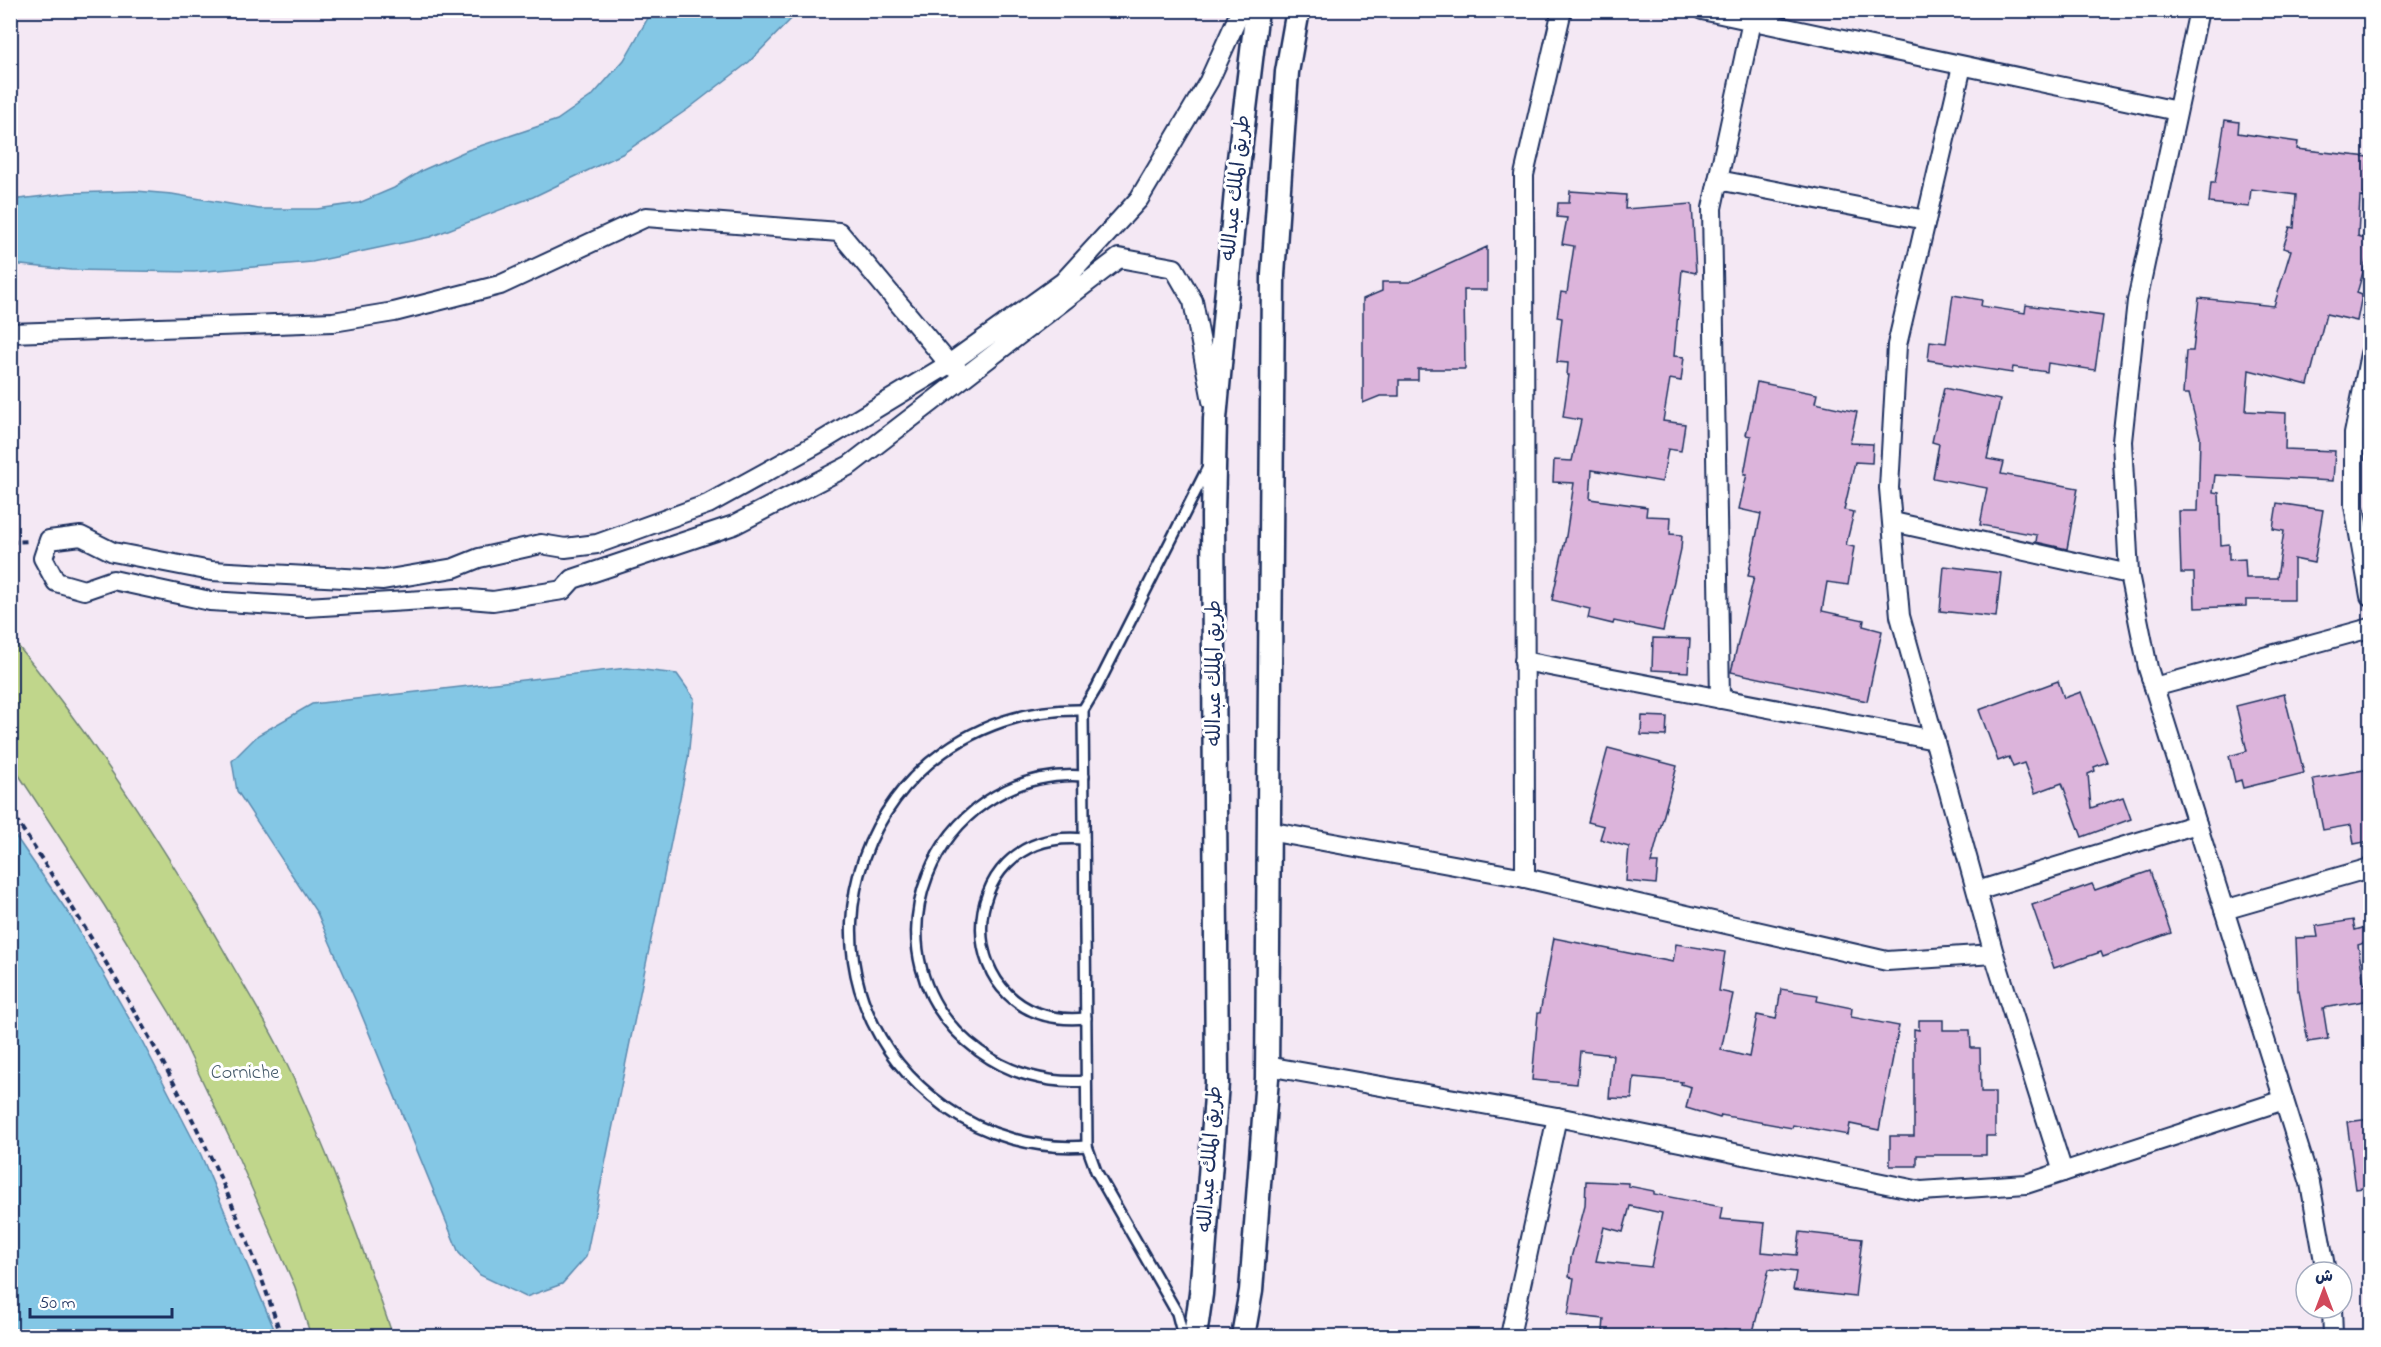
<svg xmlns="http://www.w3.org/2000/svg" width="2381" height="1347" font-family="'Indie Flower','Playpen Sans Arabic',sans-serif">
<rect width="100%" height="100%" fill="#f4e8f4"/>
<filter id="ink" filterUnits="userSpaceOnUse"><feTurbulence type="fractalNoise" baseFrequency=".0167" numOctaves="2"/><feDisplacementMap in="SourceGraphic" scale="12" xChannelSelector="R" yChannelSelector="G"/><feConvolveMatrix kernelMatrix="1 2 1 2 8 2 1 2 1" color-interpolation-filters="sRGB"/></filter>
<g filter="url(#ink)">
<path fill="#c0d68b" stroke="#6e8274" stroke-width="1.5" d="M10,636C93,737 166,849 231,963C248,993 267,1023 282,1054C326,1145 360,1240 393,1336H311L295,1287L231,1141L170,1013L104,905L11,763Z"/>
<g fill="#84c7e5" stroke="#5a8aaf" stroke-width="1.5">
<path d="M652,11H799L749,62L688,109L622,154L533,197L430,237L312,262L194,272L71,270L11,264V200L70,193L136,191L172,194L259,209H317L359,203L394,188L423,170L468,150L557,120L593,95L624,60Z"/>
<path d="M627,668L677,674L694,698L688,759L586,1257L562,1284L526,1297L480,1275L459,1253L358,1006L317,913L237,791L232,761L258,735L312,704Z"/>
<path d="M10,828L71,917L142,1041L201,1155L277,1336H11Z"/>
</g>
<g fill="#dcb4db" stroke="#1b2f5e" stroke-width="1.5" fill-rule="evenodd">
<path d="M2225,120L2239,122L2238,133L2298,142L2297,149L2368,157L2364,198L2360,197L2358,236L2370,240V248L2357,293L2362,295L2357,321L2326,314L2308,385L2249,370L2246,411L2286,413L2285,449L2335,451L2333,481L2215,475L2213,492L2219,493L2221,545L2229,544V560L2245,559L2246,578H2277L2284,531L2273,529L2277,503L2323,510L2314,563L2294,559V600H2246V606L2195,608L2194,573H2181L2179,511H2198L2200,437L2189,394H2183L2186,351H2193L2199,298L2274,306L2291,250L2283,248L2290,227L2294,228L2296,195L2251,189L2249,207L2209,203L2211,183H2215Z"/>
<path d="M1570,191L1626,195L1625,209L1692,204L1696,273L1682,270L1674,356L1684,357L1681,381L1670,379L1663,421L1685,424L1681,451L1668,449L1662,482L1592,470L1590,499L1647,507L1646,516L1671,517L1670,534L1682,535L1681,549L1663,631L1614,621L1613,624L1588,618L1590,609L1552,600L1566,536L1574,483L1553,482L1554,460L1572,461L1581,420L1563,417L1569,375H1567L1568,363L1557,362L1562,318L1557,317L1561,292L1567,293L1574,246L1562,244L1567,218L1557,217L1558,203H1569Z"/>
<path d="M1487,247V290H1464L1465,369H1418V380H1399V396H1380L1363,403V299L1382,291V282H1410Z"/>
<path d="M1953,295L1982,300L1981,306L2025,313L2026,305L2103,316L2095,370L2048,363L2047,372L2013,367L2012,373L1928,360L1930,341L1946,343Z"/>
<path d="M1757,382L1817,394L1815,403L1857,412L1850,443L1873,444L1872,463L1855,462L1844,510L1854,512L1846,545L1854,547L1848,585L1827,582L1822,611L1864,620L1863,626L1882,631L1867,701L1731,672L1754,577L1748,576L1761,514L1739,509L1747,474H1744L1751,436L1746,435Z"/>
<path d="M1944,388L2000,400L1987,459L2004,462L2001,474L2078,488L2067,549L2036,542L2037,535L1980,525L1987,488L1933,478L1939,444L1932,442Z"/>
<path d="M1944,566L2001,573L1996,617L1940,611Z"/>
<path d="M1653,638L1690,639L1688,672L1652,670Z"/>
<path d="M2058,681L2064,698L2081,692L2107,762L2094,767L2095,771L2088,774L2091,808L2123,797L2131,819L2082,837L2062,783L2035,793L2024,763L2013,767L2009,757L1998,761L1979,710Z"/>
<path d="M2284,694L2304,773L2243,788L2241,780L2235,782L2229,756L2247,751L2236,706Z"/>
<path d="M1642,716L1667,717L1666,736L1641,735Z"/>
<path d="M1608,748L1677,766L1651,863H1658L1656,884L1626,881L1629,847L1600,839L1604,826L1588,822Z"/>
<path d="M2370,769V841L2354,844L2351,825L2323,830L2313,779Z"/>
<path d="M2150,871L2171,933L2103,957L2101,952L2054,968L2032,905L2092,884L2095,890Z"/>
<path d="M2353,920L2355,930L2370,926V941L2358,945L2364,984L2370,983V1000L2323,1008L2328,1039L2308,1042L2299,991H2298L2296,938L2318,937L2316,926Z"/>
<path d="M1554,938L1673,962L1676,944L1725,952L1719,991L1733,994L1721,1050L1749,1057L1757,1015L1776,1019L1781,989L1818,995L1817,1001L1852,1008L1851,1017L1899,1026L1879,1130L1850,1124L1848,1135L1793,1125L1792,1128L1721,1115L1720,1118L1686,1108L1691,1087L1681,1084L1682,1082L1634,1077L1632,1099L1609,1098L1613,1055L1580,1051L1577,1084L1532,1080L1538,1013H1540Z"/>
<path d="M1919,1020H1943V1030H1970L1971,1048H1980L1981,1092H1995V1136H1986V1155H1917V1166H1890V1136H1914V1029L1919,1030Z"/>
<path d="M2370,1119V1187L2356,1189L2347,1122Z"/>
<path d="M1586,1181L1628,1183V1186L1654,1191V1194L1722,1207L1720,1219L1765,1223L1762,1252L1797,1255L1800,1232L1862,1239L1855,1297L1793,1290L1796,1272L1769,1269L1752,1336L1724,1329L1722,1336H1641L1603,1331L1604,1319L1568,1315L1574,1278L1569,1277L1571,1258L1585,1206ZM1630,1206L1662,1213L1651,1267L1596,1261L1604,1227L1623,1232Z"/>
</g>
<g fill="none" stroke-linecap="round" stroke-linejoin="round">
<g stroke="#1b2f5e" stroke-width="14">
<g id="service">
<path d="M1083,710C863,706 765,976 945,1107C985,1136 1037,1150 1087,1146"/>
<path d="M1084,776C932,766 854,960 979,1051C1010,1074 1048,1084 1086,1081"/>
<path d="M1084,839C947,826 947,1032 1086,1018"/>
<path d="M1183,1336L1177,1313L1096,1171L1087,1146L1083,710L1097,687L1208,467"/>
</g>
</g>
<g stroke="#1b2f5e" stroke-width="22">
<g id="minor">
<path d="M1702,10L2177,111"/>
<path d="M2199,10L2137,301L2122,441L2129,574L2148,668L2310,1183L2326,1272"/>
<path d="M1962,66L1897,345L1889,488L1900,616L1994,954L2063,1172"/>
<path d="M1718,180L1926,220"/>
<path d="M10,333L333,322L394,312L500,285L646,217L839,232L949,364L957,369"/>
<path d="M2370,354L2354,434V506L2370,596"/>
<path d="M1212,401L1193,301L1174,268L1119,258L850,465L734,525L573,579L563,590L493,601L458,598L306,607L210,601L113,580L84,590L56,582L43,558L49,540L81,536L113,552L211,571L383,580L454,568L479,558L541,544L565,548L597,544L708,504L817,444L949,364L1063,282L1139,199L1209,81L1241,10"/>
<path d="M1893,522L2129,574"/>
<path d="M1524,661L1935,740"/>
<path d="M2154,687L2370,628"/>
<path d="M1720,699L1712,208L1752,21"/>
<path d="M1268,831L1525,878L1887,961L1994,954"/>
<path d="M1525,878L1524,175L1562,10"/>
<path d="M1977,891L2197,824"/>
<path d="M2224,910L2370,868"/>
<path d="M1267,1066L1557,1117L1921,1191L2026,1184L2284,1100"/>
<path d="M2332,1308L2333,1336"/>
<path d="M1510,1336L1557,1117"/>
</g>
</g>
<g stroke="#1b2f5e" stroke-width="27">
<g id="tertiary">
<path d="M1195,1336L1201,1294L1217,1083L1213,516L1215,419L1239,159L1257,10"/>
<path d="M1243,1336L1251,1291L1267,1078L1273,275L1287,72L1298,10"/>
</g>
</g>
<g stroke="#1b2f5e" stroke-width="4" stroke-dasharray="6 4.5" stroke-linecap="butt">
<path d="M10,542L31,541"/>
<path d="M10,810C118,976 222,1147 281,1336"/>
</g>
<use href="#service" stroke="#fff" stroke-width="9"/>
<use href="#minor" stroke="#fff" stroke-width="18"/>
<use href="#tertiary" stroke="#fff" stroke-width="22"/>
</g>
</g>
<g text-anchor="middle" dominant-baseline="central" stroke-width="6" stroke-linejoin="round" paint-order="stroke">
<g font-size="20" fill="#1b2f5e" stroke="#fff">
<text transform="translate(1237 188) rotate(-84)">طريق الملك عبدالله</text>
<text transform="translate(1215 673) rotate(-90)">طريق الملك عبدالله</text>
<text transform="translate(1211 1159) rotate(-86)">طريق الملك عبدالله</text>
</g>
<g font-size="20" fill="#445969" stroke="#fff">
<text x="245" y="1073">Corniche</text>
</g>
</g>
<rect width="2381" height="1347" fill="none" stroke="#fff" stroke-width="36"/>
<rect x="18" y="18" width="2345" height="1311" fill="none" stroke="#1b2f5e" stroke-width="2" filter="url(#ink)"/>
<g transform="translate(2324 1290)"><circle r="28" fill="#ffffff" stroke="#a4acbf" stroke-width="1.5"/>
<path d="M0-4.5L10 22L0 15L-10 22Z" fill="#d1495b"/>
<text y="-9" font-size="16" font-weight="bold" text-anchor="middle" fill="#1b2f5e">ش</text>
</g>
<path d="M30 1308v9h142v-9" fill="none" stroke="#1b2f5e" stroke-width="3"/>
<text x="39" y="1308" font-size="18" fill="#1b2f5e" stroke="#ffffff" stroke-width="4.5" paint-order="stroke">50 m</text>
</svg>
